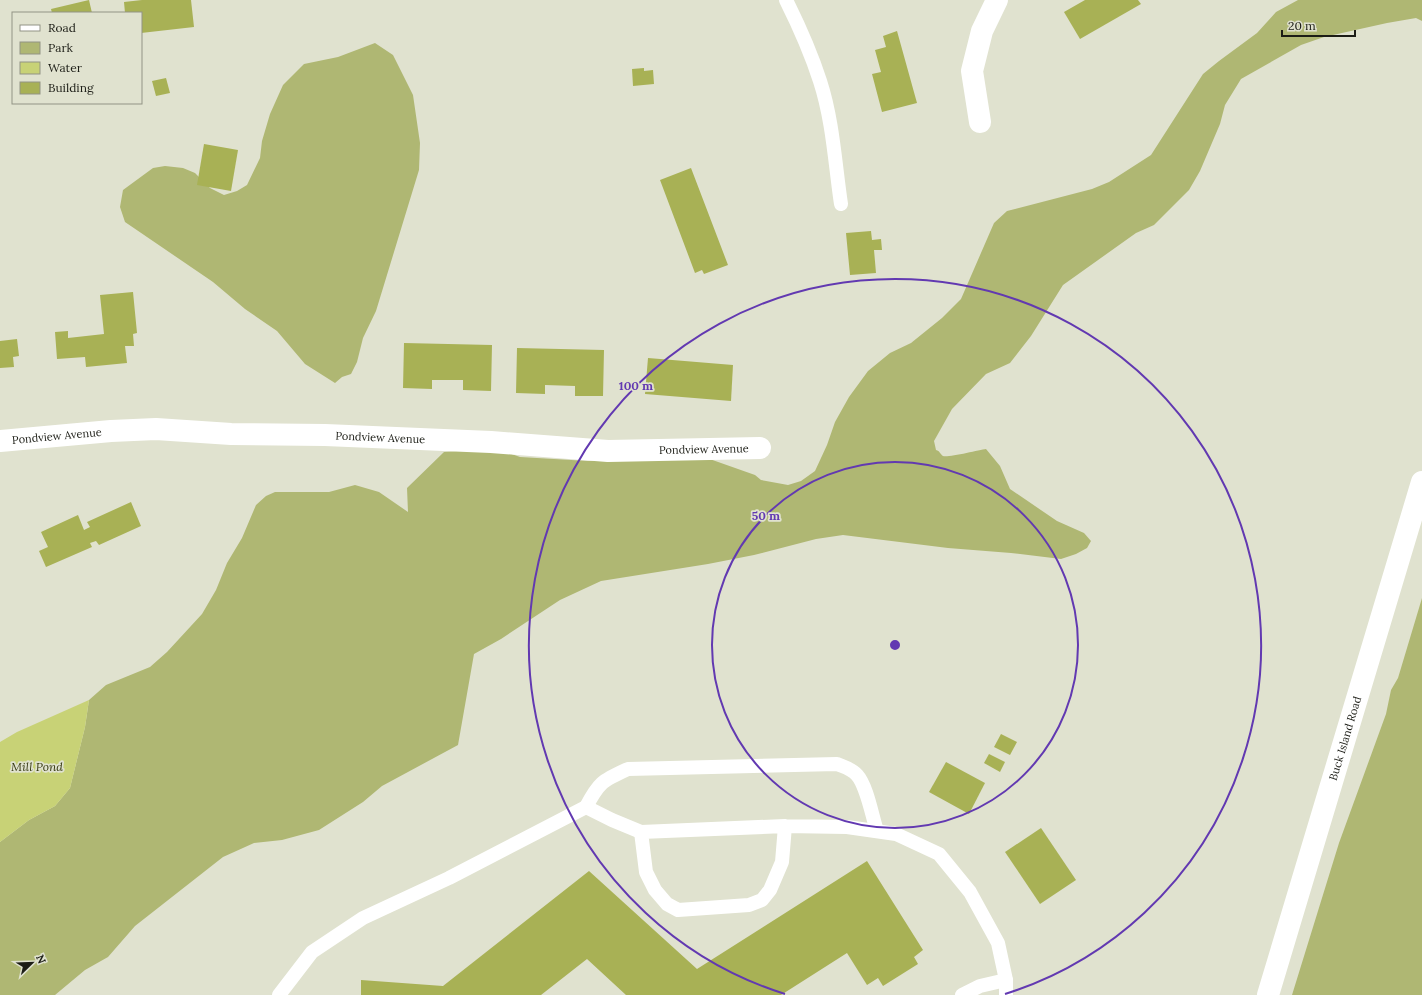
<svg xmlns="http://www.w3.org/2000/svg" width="1422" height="995" font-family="Lora,serif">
<rect width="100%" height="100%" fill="#e0e2cf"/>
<g fill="#afb773">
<path d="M1298,0H1422V21L1416,18L1387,23L1324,37L1301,45L1241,79L1225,105L1220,124L1200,171L1189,190L1154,225L1136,233L1063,285L1031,336L1010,363L986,374L952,409L934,441L936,450C940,451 940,454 943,456C947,458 979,450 986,449L1000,466L1010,489L1057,521L1084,533L1091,541L1087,548L1076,554L1061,559L1011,553L948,548L843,535L816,539L754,555L708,564L601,581L560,600L501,639L474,654L458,745L382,786L363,802L319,830L282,840L254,843L223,857L135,926L108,957L85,970L55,995H0V842L29,820L55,806L70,788L85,727L89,700L106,685L150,667L167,652L202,614L216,590L227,563L242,538L256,505L266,496L275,492H329L355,485L379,492L408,512L407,488L444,452L494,448L520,457L588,461L613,460L687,451L755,475L761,480L788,485L801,481L815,471L827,445L835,422L849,397L868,371L890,353L911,343L942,318L961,299L994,223L1007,211L1092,189L1109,182L1151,155L1203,74L1219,61L1257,33L1276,12Z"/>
<path d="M375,43L393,55L413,95L420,143L419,170L376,311L363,338L357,362L351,374L342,377L335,383L305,364L277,331L245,309L213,282L125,222L120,207L123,190L153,168L165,166L183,168L195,173L210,188L224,195L237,191L247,185L260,158L262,141L270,114L283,85L304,64L338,57Z"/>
<path d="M1422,598V995H1292L1339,843L1386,714L1391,690L1398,678Z"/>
</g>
<path fill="#c8d276" d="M89,700L85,727L70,788L55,806L29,820L0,842V742L17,732Z"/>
<g fill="#a8b155">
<path d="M89,0L92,13H52L51,9Z"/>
<path d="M142,0H191L194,27L141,33V13H125L124,2Z"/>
<path d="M1085,0H1138L1141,4L1080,39L1064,12Z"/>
<path d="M897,31L917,103L882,112L872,74L881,72L875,50L886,47L883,36Z"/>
<path d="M644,68V71L653,70L654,84L633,86L632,69Z"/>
<path d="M166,78L170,93L156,96L152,81Z"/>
<path d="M204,144L238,150L231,191L197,185Z"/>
<path d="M691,168L728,265L704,274L702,270L695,273L660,180Z"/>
<path d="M871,231L872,240L881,239L882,250H874L876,273L850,275L846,233Z"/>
<path d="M133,292L137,333L133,334L134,346H125L127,363L86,367L85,357L57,359L55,332L68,331V338L104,334L100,295Z"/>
<path d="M17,339L19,356L13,357L14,367L0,368V341Z"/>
<path d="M404,343L492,345L491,391L463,390V380H432V389L403,388Z"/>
<path d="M517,348L604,350L603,396H575V386L545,385V394L516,393Z"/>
<path d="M648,358L733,365L731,401L645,394Z"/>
<path d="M131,502L141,526L99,545L96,541L90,543L92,547L46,567L39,551L48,547L41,532L78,515L84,530L90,527L87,522Z"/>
<path d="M1001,734L1017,742L1010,755L994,747Z"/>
<path d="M989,754L1005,762L1000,772L984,763Z"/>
<path d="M946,762L985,783L969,814L929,792Z"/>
<path d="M1041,828L1076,880L1040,904L1005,852Z"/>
<path d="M867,861L923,950L914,957L918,964L883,986L878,978L867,985L847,953L781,995H626L587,959L541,995H361V980L443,986L589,871L697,969Z"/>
</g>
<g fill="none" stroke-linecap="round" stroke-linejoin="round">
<g stroke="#fff" stroke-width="14">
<path d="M786,0C799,26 811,53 820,81C833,121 835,164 841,204"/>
<path d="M586,807C599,782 602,781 628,769L837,764C844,767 852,769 857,775C867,786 872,816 877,831"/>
<path d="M785,826L782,862L770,890L762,900L749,905L678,910L667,904L655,890L646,872L641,832L785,826L847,827L896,834L939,854L970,892L998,943L1006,980V995"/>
<path d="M279,995L312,952L363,918L449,878L586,807L612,820L641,832"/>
<path d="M962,995L980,986L1006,980"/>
</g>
<g stroke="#fff" stroke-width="22">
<path d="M980,122L972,71L982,31L997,0"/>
<path id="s1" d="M0,441L111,431L156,429L231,434L325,435L491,442L608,451L760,448"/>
</g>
<path stroke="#fff" stroke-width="22" id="s2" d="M1268,995L1422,482"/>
</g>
<g fill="none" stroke="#6239b1" stroke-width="2">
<circle cx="895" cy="645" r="183"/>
<path d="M785 994A366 366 0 1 1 1005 994"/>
</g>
<g text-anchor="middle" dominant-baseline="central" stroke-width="3.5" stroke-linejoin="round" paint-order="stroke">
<g font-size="11" fill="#1c1d16" stroke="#e0e2cf">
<text stroke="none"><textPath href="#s1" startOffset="57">Pondview Avenue</textPath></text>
<text stroke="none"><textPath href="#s1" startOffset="381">Pondview Avenue</textPath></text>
<text stroke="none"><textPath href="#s1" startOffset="705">Pondview Avenue</textPath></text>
<text stroke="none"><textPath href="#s2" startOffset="268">Buck Island Road</textPath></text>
</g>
<g font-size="12" font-style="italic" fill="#373a13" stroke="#e0e2cf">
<text x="37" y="766">Mill Pond</text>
</g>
</g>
<circle cx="895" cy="645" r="6" fill="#6239b1" stroke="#e0e2cf" stroke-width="2"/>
<g font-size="12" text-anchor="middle" font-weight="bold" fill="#6239b1" stroke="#e0e2cf" stroke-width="3.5" stroke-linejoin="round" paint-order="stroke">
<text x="636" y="390">100 m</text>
<text x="766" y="520">50 m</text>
</g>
<rect x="12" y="12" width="130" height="92" fill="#e0e2cf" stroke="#929385"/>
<rect x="20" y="25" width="20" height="6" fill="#ffffff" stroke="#929385"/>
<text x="48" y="32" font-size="12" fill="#1c1d16">Road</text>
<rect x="20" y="42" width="20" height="12" fill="#afb773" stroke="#929385"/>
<text x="48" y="52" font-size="12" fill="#1c1d16">Park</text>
<rect x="20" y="62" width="20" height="12" fill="#c8d276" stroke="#929385"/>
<text x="48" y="72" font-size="12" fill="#1c1d16">Water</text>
<rect x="20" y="82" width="20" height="12" fill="#a8b155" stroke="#929385"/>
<text x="48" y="92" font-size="12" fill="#1c1d16">Building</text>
<g transform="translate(32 963) rotate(67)" stroke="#e0e2cf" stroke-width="3" paint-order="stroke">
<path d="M0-3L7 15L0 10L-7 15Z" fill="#1c1d16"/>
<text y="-6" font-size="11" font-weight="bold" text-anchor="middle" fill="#1c1d16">N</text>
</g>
<path d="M1282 30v6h73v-6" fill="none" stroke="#1c1d16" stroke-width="2"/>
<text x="1288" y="30" font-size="12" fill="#1c1d16" stroke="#e0e2cf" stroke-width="3" paint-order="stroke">20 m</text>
</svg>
